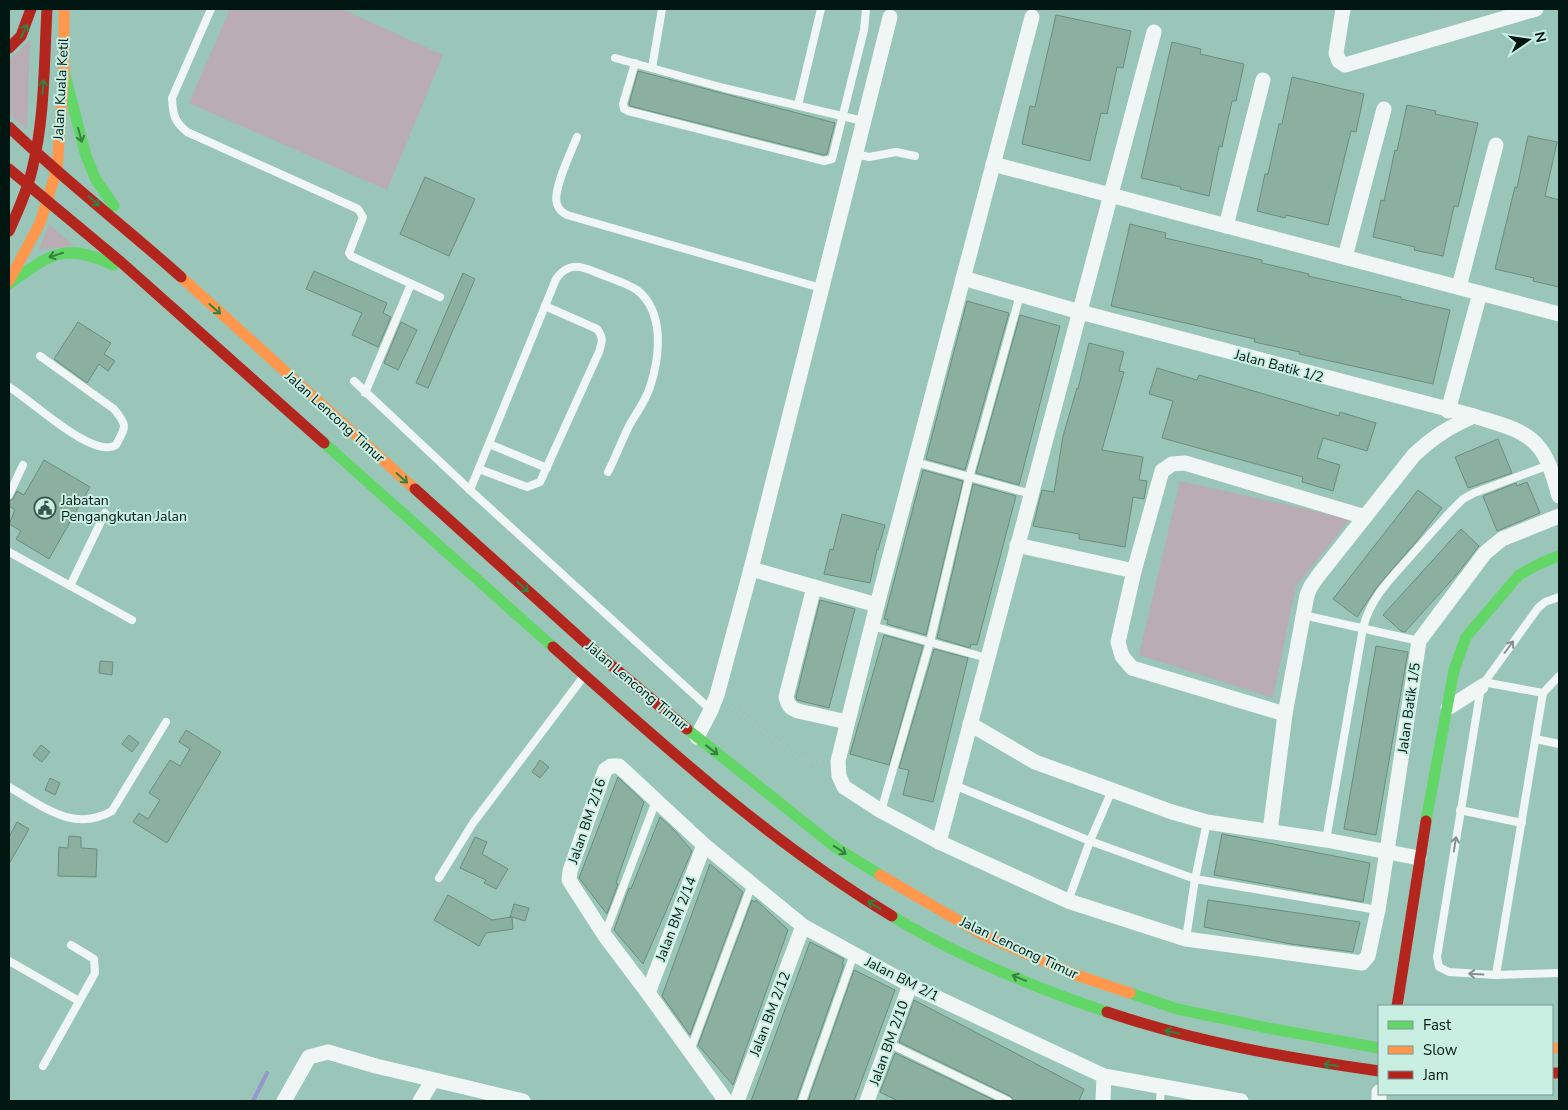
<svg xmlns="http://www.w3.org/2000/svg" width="1568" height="1110" font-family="'Nunito Sans',sans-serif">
<rect width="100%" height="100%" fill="#99c6b9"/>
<g fill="#b9acb3">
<path d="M230,9H342L443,55L387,190L189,103Z"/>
<path d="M30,40L27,130L9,114V60Z"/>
<path d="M49,224L74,246L39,250Z"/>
<path d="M1180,481L1350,519L1296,586L1273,698L1139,655Z"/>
</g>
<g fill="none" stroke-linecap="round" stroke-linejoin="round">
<path stroke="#9897cc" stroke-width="4" d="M253,1101L267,1073"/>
</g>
<g fill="#8bb09f" stroke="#6c8c7f">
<path d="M1056,15L1131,31L1123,68L1117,67L1107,114L1101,113L1090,161L1022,144L1030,106L1035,107Z"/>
<path d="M1172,42L1201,49L1200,54L1244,64L1236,101H1232L1222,147L1219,146L1209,196L1180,189L1181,187L1141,178Z"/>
<path d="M638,71L835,123L827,154L824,155L630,106L629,104Z"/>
<path d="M1292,77L1364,94L1356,132L1351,131L1328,225L1286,215L1285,218L1257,211L1265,174H1268L1279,124H1282Z"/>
<path d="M1407,105L1436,111L1435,114L1478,123L1458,207L1454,206L1443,256L1414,250L1415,247L1373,237L1381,200L1384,201L1395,150L1397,151Z"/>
<path d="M1528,136L1557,142L1545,196L1559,200V287L1533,281L1534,278L1495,269L1515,187L1517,188Z"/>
<path d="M425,177L475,199L449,256L400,234Z"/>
<path d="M1130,224L1166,233L1165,238L1262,260V263L1309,274L1308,276L1401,297V299L1450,310L1433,384L1299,354L1300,352L1254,342L1255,339L1111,306Z"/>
<path d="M314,271L387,303L383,313L391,317L378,347L352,335L362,313L306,289Z"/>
<path d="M463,273L475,279L428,388L416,383Z"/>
<path d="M967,301L1009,313L965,470L926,459Z"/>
<path d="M1020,315L1060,326L1019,485L976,473Z"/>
<path d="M78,322L111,343L104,354L115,361L108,371L99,364L87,383L54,359Z"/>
<path d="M401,322L417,330L398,370L384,363Z"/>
<path d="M1089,343L1124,352L1119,371L1124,372L1102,450L1143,457L1139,480L1147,481L1144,499L1133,497L1125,547L1079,539V534L1033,526L1042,490L1054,492L1063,436L1077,388L1078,389Z"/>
<path d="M1157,368L1197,380L1199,375L1339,416L1340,412L1376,423L1367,451L1323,438L1317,458L1340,465L1333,491L1302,482L1303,477L1162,438L1173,401L1149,394Z"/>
<path d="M1498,439L1512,473L1468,488L1455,457Z"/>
<path d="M44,460L90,487L49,559L16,539L21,531L9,524L15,510L9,506V501L13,499L17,491L24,495Z"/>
<path d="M923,470L963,481L926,635L887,624L888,620L884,619Z"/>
<path d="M1527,482L1540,513L1497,531L1483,496L1516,483L1517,486Z"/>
<path d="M973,484L1016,496L977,645L971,644L970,648L937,638Z"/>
<path d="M1418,490L1442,508L1416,542L1377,587L1357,617L1333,599Z"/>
<path d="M842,514L885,525L878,550L877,549L870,583L824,574L830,549L833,550Z"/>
<path d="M1461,529L1479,546L1458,573L1405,632L1401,631L1383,615Z"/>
<path d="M820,600L855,609L829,708L797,700L796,697Z"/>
<path d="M884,635L923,646L889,765L850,754Z"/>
<path d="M1376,646L1408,652L1376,835L1344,829Z"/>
<path d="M934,649L968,658L933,802L903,795L909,770L899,768Z"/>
<path d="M100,661L113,662L112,675L99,673Z"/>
<path d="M186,730L221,752L167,843L133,822L139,813L148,819L160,800L149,793L170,760L180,766L190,749L179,742Z"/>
<path d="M129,735L139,743L132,752L122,744Z"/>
<path d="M41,745L50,752L42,762L33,755Z"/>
<path d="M540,760L549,767L540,778L532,772Z"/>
<path d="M618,777L644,802L616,883L618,884L607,914L579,878Z"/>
<path d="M50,778L60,783L55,795L45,790Z"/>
<path d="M660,817L675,831L692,851L643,964L614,930L629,888L631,889Z"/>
<path d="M17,822L29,829L9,864V837Z"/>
<path d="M1222,834L1370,863L1363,902L1214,875Z"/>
<path d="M69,836L81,837V848L97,849L96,877L58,876L59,847L68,848Z"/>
<path d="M475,837L487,842L482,854L508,869L496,889L484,883L486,880L460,868Z"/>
<path d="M710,864L743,892L690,1035L662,996Z"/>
<path d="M448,895L492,920L512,917H510L514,904L529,908L525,921L512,917L513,929L486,933L479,946L434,920Z"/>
<path d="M752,900L755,902L756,900L788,930L733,1085L698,1045Z"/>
<path d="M1208,900L1360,922L1353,952L1291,944L1204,927Z"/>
<path d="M810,942L844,959L842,964L844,965L796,1101H751Z"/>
<path d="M854,970L895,990L854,1101H808Z"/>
<path d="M914,1000L1084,1089L1079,1101H1014L1010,1096L899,1042Z"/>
<path d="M895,1053L996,1101H898L880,1092Z"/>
</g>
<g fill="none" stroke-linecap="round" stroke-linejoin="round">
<path stroke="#b6c3bf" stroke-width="2.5" stroke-dasharray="1 4" stroke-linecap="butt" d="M728,704L799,758L809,762L824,761"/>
<g stroke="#f0f6f4" stroke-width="8">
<path d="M211,9L172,98C173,115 174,121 187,132L358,209L363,217L349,253L351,256L440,297"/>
<path d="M615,58L724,88L863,121"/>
<path d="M635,63L623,104L624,109L628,111L824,161L832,159L864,30L866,9"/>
<path d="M652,68L662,9"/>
<path d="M798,105L821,9"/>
<path d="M577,137C571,152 552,191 557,204C559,210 562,212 567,215L821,288"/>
<path d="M855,154L869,157L896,152L915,156"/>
<path d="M354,381L470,490L711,710"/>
<path d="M9,387C30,399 93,460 116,445C126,426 128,426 114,409L40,356"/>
<path d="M365,393L411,284"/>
<path d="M489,444L547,468"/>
<path d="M915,462L1031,494"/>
<path d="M479,469L527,487L540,482L599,352C602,342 604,338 597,329L545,306"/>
<path d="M470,490L556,279C567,263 579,265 595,272C607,277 627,283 637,290C665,312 660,357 650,387C646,400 637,412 630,424C622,440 616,456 608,472"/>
<path d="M9,495L23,465"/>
<path d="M9,552L132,620"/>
<path d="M70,586L105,513"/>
<path d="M1559,597L1545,602L1538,608L1481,687L1437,957L1439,967L1449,972L1496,975L1559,973"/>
<path d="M1303,615L1419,641"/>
<path d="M872,626L987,658"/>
<path d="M1483,682L1543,693"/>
<path d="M1536,739L1559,744"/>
<path d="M954,785L1090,841L1195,879L1378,910"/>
<path d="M9,787C43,806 73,833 112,811L166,722"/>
<path d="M1460,810L1522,823"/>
<path d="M881,811L930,642L969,478L1020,295"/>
<path d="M1326,840L1363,628C1370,599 1390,579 1409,558C1424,541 1438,525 1453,509L1463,499L1474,493L1549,465"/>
<path d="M439,878L473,823L581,680"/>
<path d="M1068,901L1090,841L1112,790"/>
<path d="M605,934L656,801"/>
<path d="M1186,939L1195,879L1207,822"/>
<path d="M9,961L79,1001"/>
<path d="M1496,975L1543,693L1559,676"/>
<path d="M888,1043L1008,1101"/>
<path d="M690,1051L752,884"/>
<path d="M43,1066L95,973L94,959L71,945"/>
<path d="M802,1101L854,954"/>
<path d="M1160,1101L1161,1087"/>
</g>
<g stroke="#f0f6f4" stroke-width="15">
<path d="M1343,9L1336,53L1339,61L1345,65L1536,9"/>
<path d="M1032,17L877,605L838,761L839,776L844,787L881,811L939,842L1068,901L1186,939L1362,963L1368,956L1378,910L1419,641L1485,553L1502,539L1559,516"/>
<path d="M993,164L1559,314"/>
<path d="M1226,226L1263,80"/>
<path d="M1345,257L1384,109"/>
<path d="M963,278L1080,312L1474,416C1495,423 1522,428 1537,445C1549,458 1554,479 1559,496"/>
<path d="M1459,287L1496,145"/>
<path d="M1448,411L1480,293"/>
<path d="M1017,545L1134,571"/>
<path d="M751,569L877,605"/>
<path d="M814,587L786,697C788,705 790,708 798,711L847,722"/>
<path d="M1448,708L1481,687"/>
<path d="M1285,714L1132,668L1122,656L1118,642L1134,571L1162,471L1172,464L1185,463L1365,517"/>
<path d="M970,724L1035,762L1172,812L1207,822L1326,840L1419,858"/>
<path d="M697,737L711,710L717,695L751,569L890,17"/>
<path d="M1270,831L1285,714L1307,595L1311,586L1318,576L1414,455C1433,437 1449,427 1474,416"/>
<path d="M939,842L1154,32"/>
<path d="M648,993L704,845"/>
<path d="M284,1101L309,1057L328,1052L376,1066L523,1101"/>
<path d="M420,1101L433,1080"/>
<path d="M726,1101L648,993L605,936L569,880L570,871L605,770L611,766H619L704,845L803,926L910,985L1104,1076L1241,1101"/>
<path d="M737,1101L803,926"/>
<path d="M867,1101L910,985"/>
<path d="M1103,1101L1104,1076"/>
<path d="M1379,1101V1092"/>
</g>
<g stroke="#63d668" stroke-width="11">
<path d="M64,71L86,156L96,180L114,206"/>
<path d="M9,284C49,255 64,241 113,265"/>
<path d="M324,443L553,647"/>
<path d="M687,729L835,847L880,875"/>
<path d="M1426,821L1454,670L1466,637L1519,575L1541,563L1559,556"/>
<path d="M892,916C959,957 1033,987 1107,1012"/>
<path d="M1130,993L1177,1009L1273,1029L1379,1048"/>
</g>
<g stroke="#ff974d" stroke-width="11">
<path d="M181,277L415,489"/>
<path d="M9,281L40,223L57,169L64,71V9"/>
<path d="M880,875L983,935L1076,975L1130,993"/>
<path d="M1552,1048H1559"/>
</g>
<g stroke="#b3261e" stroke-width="11">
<path d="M9,48L21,36L31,9"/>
<path d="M9,127C64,180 124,226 181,277"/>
<path d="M9,169L122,263L324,443"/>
<path d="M9,231C18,211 27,191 32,170C45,118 44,62 47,9"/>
<path d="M415,489L599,655L687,729"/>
<path d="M553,647C661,743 768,841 892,916"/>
<path d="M1397,1006L1426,821"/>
<path d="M1107,1012C1196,1042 1287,1058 1379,1071"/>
<path d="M1552,1073H1559"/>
</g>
</g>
<defs><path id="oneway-shaft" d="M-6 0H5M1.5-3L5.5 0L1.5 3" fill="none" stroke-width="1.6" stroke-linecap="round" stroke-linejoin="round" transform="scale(1.25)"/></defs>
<g stroke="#368041">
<use href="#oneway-shaft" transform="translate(24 31) rotate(-64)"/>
<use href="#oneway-shaft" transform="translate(43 87) rotate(-86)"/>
<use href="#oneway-shaft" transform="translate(80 135) rotate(75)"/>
<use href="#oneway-shaft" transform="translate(94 201) rotate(41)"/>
<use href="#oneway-shaft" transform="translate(56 255) rotate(162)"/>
<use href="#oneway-shaft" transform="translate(215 309) rotate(42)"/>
<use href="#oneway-shaft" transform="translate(402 478) rotate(42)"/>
<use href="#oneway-shaft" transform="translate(523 587) rotate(42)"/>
<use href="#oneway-shaft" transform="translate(712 750) rotate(38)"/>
<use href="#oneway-shaft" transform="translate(840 850) rotate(33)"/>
<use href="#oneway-shaft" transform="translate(874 905) rotate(-147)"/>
<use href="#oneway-shaft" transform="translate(1019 978) rotate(-157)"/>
<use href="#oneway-shaft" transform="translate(1172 1032) rotate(-167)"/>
<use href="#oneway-shaft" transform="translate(1331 1065) rotate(-172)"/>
</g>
<g stroke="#84928e">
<use href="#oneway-shaft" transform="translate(1509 647) rotate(-53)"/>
<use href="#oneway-shaft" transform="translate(1455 844) rotate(-81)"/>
<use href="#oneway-shaft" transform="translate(1476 974) rotate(-177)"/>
</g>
<defs>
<g id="civic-ring" transform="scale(1.125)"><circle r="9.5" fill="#c9efe3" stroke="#36544c" stroke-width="1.5"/><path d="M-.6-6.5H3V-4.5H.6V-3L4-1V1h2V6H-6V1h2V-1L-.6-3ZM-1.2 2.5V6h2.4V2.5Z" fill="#36544c"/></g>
</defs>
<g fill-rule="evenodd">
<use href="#civic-ring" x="45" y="508"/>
</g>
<g text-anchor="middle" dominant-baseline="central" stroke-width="4" stroke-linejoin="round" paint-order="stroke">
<g font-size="14" fill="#001711" stroke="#c9efe3">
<text transform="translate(61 89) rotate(-87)">Jalan Kuala Ketil</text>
<text transform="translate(1279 366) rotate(15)">Jalan Batik 1/2</text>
<text transform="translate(335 417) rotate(42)">Jalan Lencong Timur</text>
<text transform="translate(637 686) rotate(40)">Jalan Lencong Timur</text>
<text transform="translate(1409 708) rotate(-82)">Jalan Batik 1/5</text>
<text transform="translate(587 821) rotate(-71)">Jalan BM 2/16</text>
<text transform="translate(676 919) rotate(-69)">Jalan BM 2/14</text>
<text transform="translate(1019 948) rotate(25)">Jalan Lencong Timur</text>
<text transform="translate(902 979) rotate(27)">Jalan BM 2/1</text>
<text transform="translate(770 1014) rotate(-69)">Jalan BM 2/12</text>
<text transform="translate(889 1043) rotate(-70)">Jalan BM 2/10</text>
</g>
<g font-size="14" fill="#001711" stroke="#c9efe3" text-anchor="start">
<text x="61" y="500">Jabatan<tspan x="61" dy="16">Pengangkutan Jalan</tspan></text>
</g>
</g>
<rect width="1568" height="1110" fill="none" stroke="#001711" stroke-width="20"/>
<rect x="1378" y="1005" width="175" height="90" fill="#c9efe3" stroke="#79998f"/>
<rect x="1388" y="1021" width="25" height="8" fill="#63d668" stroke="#79998f"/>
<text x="1423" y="1030" font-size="15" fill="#001711">Fast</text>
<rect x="1388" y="1046" width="25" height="8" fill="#ff974d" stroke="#79998f"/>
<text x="1423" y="1055" font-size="15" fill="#001711">Slow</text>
<rect x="1388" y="1071" width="25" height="8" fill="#b3261e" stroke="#79998f"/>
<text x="1423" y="1080" font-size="15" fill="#001711">Jam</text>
<g transform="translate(1528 40) rotate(77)" stroke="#c9efe3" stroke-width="4" paint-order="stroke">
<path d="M0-4L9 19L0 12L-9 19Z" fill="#001711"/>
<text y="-8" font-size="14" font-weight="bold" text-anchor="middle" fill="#001711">N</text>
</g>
</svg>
